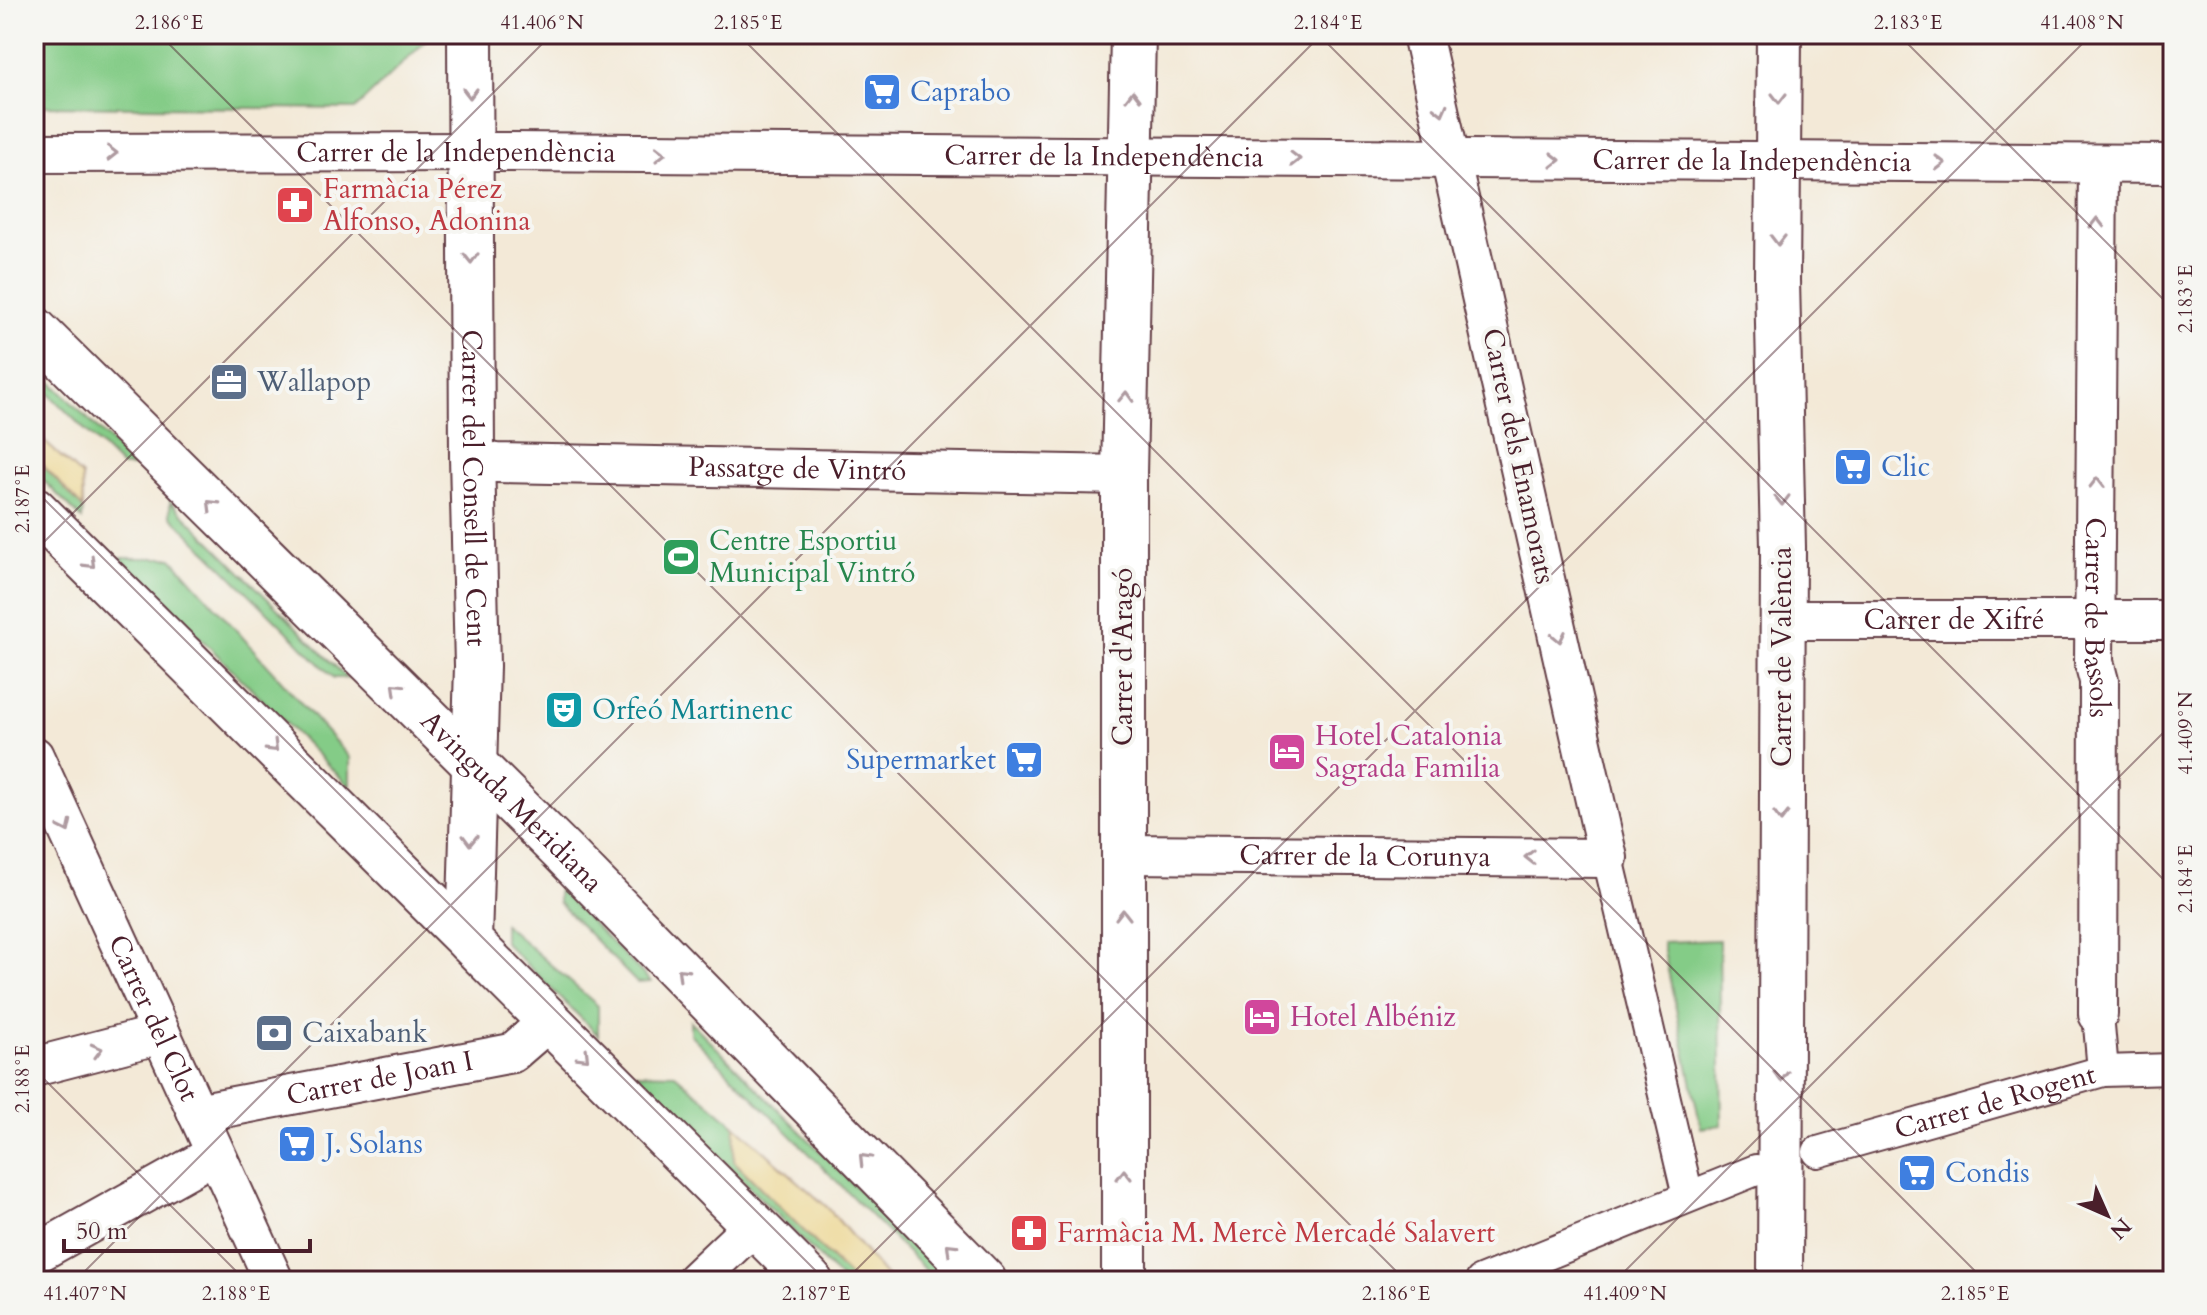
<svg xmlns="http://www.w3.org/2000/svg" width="2207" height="1315" font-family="Cardo,serif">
<rect width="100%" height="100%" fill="#f6f6f2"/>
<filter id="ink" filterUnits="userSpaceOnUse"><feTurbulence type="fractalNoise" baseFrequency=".0125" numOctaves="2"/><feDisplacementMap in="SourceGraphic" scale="16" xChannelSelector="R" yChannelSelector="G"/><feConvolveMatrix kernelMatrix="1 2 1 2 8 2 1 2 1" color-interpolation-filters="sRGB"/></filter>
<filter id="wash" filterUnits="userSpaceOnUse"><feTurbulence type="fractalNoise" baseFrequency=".006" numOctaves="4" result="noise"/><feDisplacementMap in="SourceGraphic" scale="32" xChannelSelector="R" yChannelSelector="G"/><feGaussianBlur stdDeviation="1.8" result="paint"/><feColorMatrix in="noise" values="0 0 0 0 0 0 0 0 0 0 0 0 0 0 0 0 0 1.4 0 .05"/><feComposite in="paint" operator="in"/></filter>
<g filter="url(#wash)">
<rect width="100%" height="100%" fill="#f3e9d7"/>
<g fill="#84cc87" stroke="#677659" stroke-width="2">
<path d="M34,34H433L355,109L34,106Z"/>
<path d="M34,365L136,467H122L34,379Z"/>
<path d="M34,456L83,508L82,519L34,471Z"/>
<path d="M170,501L347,678H334L170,515Z"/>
<path d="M120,558H172L350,758V787Z"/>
<path d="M558,889L651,982L637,983L558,902Z"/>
<path d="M504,924L598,1006V1035L504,942Z"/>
<path d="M1719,940L1722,1125L1701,1128L1662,942Z"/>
<path d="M690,1021L948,1279L935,1280L690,1034Z"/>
<path d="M636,1073L675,1074L735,1125L734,1161L854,1281H843Z"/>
</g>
<g fill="#eeda9e" stroke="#9c7c64" stroke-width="2">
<path d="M34,432L82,476L83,508L34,456Z"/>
<path d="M735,1125L828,1208L890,1281H854L734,1161Z"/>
</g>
</g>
<g filter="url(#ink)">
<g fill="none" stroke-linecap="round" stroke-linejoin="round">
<g stroke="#633d45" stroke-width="34">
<g id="pedestrian">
<path d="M1608,858L1688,1196"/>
<path d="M2098,1014L2103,1071"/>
<path id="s1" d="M1818,1152L2103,1071L2173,1069"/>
<path d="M1481,1281L1756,1170"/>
</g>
</g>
<g stroke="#633d45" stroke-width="42">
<g id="minor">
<path id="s2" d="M34,153L511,152L2173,164"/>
<path id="s3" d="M2098,164L2094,662L2099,681L2098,1014"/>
<path id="s4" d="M472,457L495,463L1124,475"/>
<path id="s5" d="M1782,620H2173"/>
<path id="s6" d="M34,756L274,1281"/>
<path id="s7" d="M1123,854L1608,858L1422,34"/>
<path d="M34,1067L161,1034"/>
<path id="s8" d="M197,1113L512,1053L549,1021"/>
<path d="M34,1255L215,1154"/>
<path d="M695,1281L754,1225"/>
</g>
</g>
<g stroke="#633d45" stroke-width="48">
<g id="tertiary">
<path id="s9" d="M34,329L562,851L984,1281"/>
<path d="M34,509L469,941"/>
</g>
</g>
<g stroke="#633d45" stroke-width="48">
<path id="secondary" d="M1779,34L1777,280L1783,547L1780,1281"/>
</g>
<g stroke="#633d45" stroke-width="48">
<g id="primary">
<path id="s10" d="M470,34L472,457L477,666L469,941L810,1281"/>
<path d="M1124,1281V475L1133,34"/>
</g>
</g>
<use href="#pedestrian" stroke="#fff" stroke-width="30"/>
<use href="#minor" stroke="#fff" stroke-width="38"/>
<use href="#tertiary" stroke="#fff" stroke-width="44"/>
<use href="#secondary" stroke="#fff" stroke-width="44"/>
<use href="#primary" stroke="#fff" stroke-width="44"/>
</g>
<defs><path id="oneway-chevron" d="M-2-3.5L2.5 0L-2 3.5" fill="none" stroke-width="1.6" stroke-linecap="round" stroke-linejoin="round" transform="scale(2)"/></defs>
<g stroke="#ae9aa0">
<use href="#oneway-chevron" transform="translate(470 93) rotate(90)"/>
<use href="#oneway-chevron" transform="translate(1133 96) rotate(-90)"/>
<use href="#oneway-chevron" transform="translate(1779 98) rotate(90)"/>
<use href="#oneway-chevron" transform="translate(1441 110) rotate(76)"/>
<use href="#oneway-chevron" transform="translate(112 153) rotate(-1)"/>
<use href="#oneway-chevron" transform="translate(660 154)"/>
<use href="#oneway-chevron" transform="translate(1295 159)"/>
<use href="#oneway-chevron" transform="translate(1555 160)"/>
<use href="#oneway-chevron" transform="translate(1940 163)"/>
<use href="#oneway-chevron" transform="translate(2097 223) rotate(-90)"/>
<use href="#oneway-chevron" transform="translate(1778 240) rotate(90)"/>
<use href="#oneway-chevron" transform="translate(471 258) rotate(89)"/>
<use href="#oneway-chevron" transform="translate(1126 397) rotate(-88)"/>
<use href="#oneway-chevron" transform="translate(2097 483) rotate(-90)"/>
<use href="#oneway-chevron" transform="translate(1782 500) rotate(89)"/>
<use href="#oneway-chevron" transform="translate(212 505) rotate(-135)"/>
<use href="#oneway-chevron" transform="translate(90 563) rotate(45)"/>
<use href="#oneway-chevron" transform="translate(1559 637) rotate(78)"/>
<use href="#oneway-chevron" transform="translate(397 688) rotate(-136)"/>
<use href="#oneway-chevron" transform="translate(273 747) rotate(45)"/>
<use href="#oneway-chevron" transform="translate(1781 816) rotate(90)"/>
<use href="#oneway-chevron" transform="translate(66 827) rotate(65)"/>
<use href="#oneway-chevron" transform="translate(470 840) rotate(91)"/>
<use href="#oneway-chevron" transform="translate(1530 857) rotate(-179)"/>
<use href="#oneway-chevron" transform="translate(1123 915) rotate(-90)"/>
<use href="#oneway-chevron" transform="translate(682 973) rotate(-135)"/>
<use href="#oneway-chevron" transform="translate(97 1050) rotate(-15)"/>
<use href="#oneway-chevron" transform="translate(584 1056) rotate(45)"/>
<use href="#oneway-chevron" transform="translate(1781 1076) rotate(90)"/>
<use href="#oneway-chevron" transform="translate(864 1159) rotate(-134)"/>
<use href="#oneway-chevron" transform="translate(1124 1175) rotate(-90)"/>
<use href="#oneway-chevron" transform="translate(951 1248) rotate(-135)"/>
</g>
</g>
<path fill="none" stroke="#4a1f2b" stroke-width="2" stroke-opacity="0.45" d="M159,34L1406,1281M738,34L1985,1281M1318,34L2173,889M1898,34L2173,309M34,489L826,1281M34,552L552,34M34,1069L246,1281M75,1281L1322,34M845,1281L2092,34M1615,1281L2173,723"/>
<defs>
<g id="supermarket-square" transform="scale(2)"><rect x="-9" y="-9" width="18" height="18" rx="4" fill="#3f7fe0" stroke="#f6f6f2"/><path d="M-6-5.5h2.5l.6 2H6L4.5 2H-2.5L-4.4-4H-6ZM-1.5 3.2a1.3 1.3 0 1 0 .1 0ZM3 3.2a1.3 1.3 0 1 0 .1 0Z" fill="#fff"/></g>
<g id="pharmacy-square" transform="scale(2)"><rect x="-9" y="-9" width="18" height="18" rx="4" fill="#e0444e" stroke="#f6f6f2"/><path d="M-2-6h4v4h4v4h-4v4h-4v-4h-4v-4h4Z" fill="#fff"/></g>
<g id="office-square" transform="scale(2)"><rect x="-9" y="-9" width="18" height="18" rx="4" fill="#5c6f8a" stroke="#f6f6f2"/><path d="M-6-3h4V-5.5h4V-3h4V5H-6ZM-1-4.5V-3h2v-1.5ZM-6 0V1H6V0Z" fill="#fff"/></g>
<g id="stadium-square" transform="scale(2)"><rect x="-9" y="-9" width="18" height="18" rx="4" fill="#2e9e5b" stroke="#f6f6f2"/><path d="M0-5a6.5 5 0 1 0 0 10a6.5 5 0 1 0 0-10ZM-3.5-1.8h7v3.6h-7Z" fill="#fff"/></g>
<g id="theatre-square" transform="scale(2)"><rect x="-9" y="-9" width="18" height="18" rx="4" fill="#0f9aa8" stroke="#f6f6f2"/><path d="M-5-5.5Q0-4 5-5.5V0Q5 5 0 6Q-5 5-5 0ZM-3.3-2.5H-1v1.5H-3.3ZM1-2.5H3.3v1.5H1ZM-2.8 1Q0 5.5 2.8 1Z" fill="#fff"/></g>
<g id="hotel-square" transform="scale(2)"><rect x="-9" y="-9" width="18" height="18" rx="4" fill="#d1479c" stroke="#f6f6f2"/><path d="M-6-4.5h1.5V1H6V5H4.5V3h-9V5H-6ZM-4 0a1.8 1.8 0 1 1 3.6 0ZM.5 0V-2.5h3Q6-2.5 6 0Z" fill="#fff"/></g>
<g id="bank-square" transform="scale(2)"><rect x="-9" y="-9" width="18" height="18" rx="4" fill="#5c6f8a" stroke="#f6f6f2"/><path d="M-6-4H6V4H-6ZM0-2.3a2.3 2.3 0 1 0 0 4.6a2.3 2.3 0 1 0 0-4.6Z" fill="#fff"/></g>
</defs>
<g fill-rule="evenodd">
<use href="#supermarket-square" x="882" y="92"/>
<use href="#pharmacy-square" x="295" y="205"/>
<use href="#office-square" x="229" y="382"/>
<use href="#supermarket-square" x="1853" y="467"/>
<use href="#stadium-square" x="681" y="557"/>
<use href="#theatre-square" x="564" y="710"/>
<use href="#hotel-square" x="1287" y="752"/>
<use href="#supermarket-square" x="1024" y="760"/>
<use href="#hotel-square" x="1262" y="1017"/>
<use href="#bank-square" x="274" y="1033"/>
<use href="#supermarket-square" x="297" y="1144"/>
<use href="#supermarket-square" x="1917" y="1173"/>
<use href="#pharmacy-square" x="1029" y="1233"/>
</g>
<g text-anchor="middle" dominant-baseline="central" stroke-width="8" stroke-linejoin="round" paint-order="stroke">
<g font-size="28" fill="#366cbe" stroke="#f6f6f2" text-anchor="start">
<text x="910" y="92">Caprabo</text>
<text x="1881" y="467">Clic</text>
<text x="996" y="760" text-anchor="end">Supermarket</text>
<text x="325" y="1144">J. Solans</text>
<text x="1945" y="1173">Condis</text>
</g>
<g font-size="28" fill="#4a1f2b" stroke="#f6f6f2">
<text stroke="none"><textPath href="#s2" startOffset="422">Carrer de la Independència</textPath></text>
<text stroke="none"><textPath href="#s2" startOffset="1070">Carrer de la Independència</textPath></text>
<text stroke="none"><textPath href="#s2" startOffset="1718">Carrer de la Independència</textPath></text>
<text transform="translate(1519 456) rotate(78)">Carrer dels Enamorats</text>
<text stroke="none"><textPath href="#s4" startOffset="326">Passatge de Vintró</textPath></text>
<text stroke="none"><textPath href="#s10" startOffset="454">Carrer del Consell de Cent</textPath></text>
<text stroke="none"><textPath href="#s3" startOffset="454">Carrer de Bassols</textPath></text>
<text stroke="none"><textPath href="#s5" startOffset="172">Carrer de Xifré</textPath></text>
<text transform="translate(1123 657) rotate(-90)">Carrer d'Aragó</text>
<text transform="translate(1782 657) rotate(-90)">Carrer de València</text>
<text stroke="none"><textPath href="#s9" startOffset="672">Avinguda Meridiana</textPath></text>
<text stroke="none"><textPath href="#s7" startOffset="242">Carrer de la Corunya</textPath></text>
<text stroke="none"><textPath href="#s6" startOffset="288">Carrer del Clot</textPath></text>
<text stroke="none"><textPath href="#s8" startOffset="186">Carrer de Joan I</textPath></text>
<text stroke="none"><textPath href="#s1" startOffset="184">Carrer de Rogent</textPath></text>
</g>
<g font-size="28" fill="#be3a42" stroke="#f6f6f2" text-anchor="start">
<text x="323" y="189">Farmàcia Pérez<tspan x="323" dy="32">Alfonso, Adonina</tspan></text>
<text x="1057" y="1233">Farmàcia M. Mercè Mercadé Salavert</text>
</g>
<g font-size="28" fill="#4e5e75" stroke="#f6f6f2" text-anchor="start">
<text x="257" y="382">Wallapop</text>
<text x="302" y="1033">Caixabank</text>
</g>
<g font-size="28" fill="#27864d" stroke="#f6f6f2" text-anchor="start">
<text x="709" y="541">Centre Esportiu<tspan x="709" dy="32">Municipal Vintró</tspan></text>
</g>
<g font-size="28" fill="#0d838f" stroke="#f6f6f2" text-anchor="start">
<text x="592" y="710">Orfeó Martinenc</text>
</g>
<g font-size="28" fill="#b23c85" stroke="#f6f6f2" text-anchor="start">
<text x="1315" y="736">Hotel Catalonia<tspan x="1315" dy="32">Sagrada Familia</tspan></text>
<text x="1290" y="1017">Hotel Albéniz</text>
</g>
</g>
<rect width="2207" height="1315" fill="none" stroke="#f6f6f2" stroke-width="88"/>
<g transform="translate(2107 1215) rotate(135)" stroke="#f6f6f2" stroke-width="6" paint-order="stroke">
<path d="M0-6L14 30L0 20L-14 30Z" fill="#4a1f2b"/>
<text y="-12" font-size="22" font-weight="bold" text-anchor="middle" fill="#4a1f2b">N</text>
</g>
<path d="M64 1239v12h246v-12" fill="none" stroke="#4a1f2b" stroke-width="4"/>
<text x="76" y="1239" font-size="24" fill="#4a1f2b" stroke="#f6f6f2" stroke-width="6" paint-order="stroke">50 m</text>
<rect x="44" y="44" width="2119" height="1227" fill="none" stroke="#4a1f2b" stroke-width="3"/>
<g font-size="20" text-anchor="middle" fill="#4a1f2b">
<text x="169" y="29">2.186°E</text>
<text x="542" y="29">41.406°N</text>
<text x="748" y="29">2.185°E</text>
<text x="1328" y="29">2.184°E</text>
<text x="1908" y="29">2.183°E</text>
<text x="2082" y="29">41.408°N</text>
<text transform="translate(2185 299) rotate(-90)" y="7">2.183°E</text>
<text transform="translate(22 499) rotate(-90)" y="7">2.187°E</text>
<text transform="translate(2185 733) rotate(-90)" y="7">41.409°N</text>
<text transform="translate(2185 879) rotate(-90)" y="7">2.184°E</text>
<text transform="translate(22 1079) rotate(-90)" y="7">2.188°E</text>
<text x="85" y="1300">41.407°N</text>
<text x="236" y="1300">2.188°E</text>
<text x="816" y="1300">2.187°E</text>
<text x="1396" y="1300">2.186°E</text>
<text x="1625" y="1300">41.409°N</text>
<text x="1975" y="1300">2.185°E</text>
</g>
</svg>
